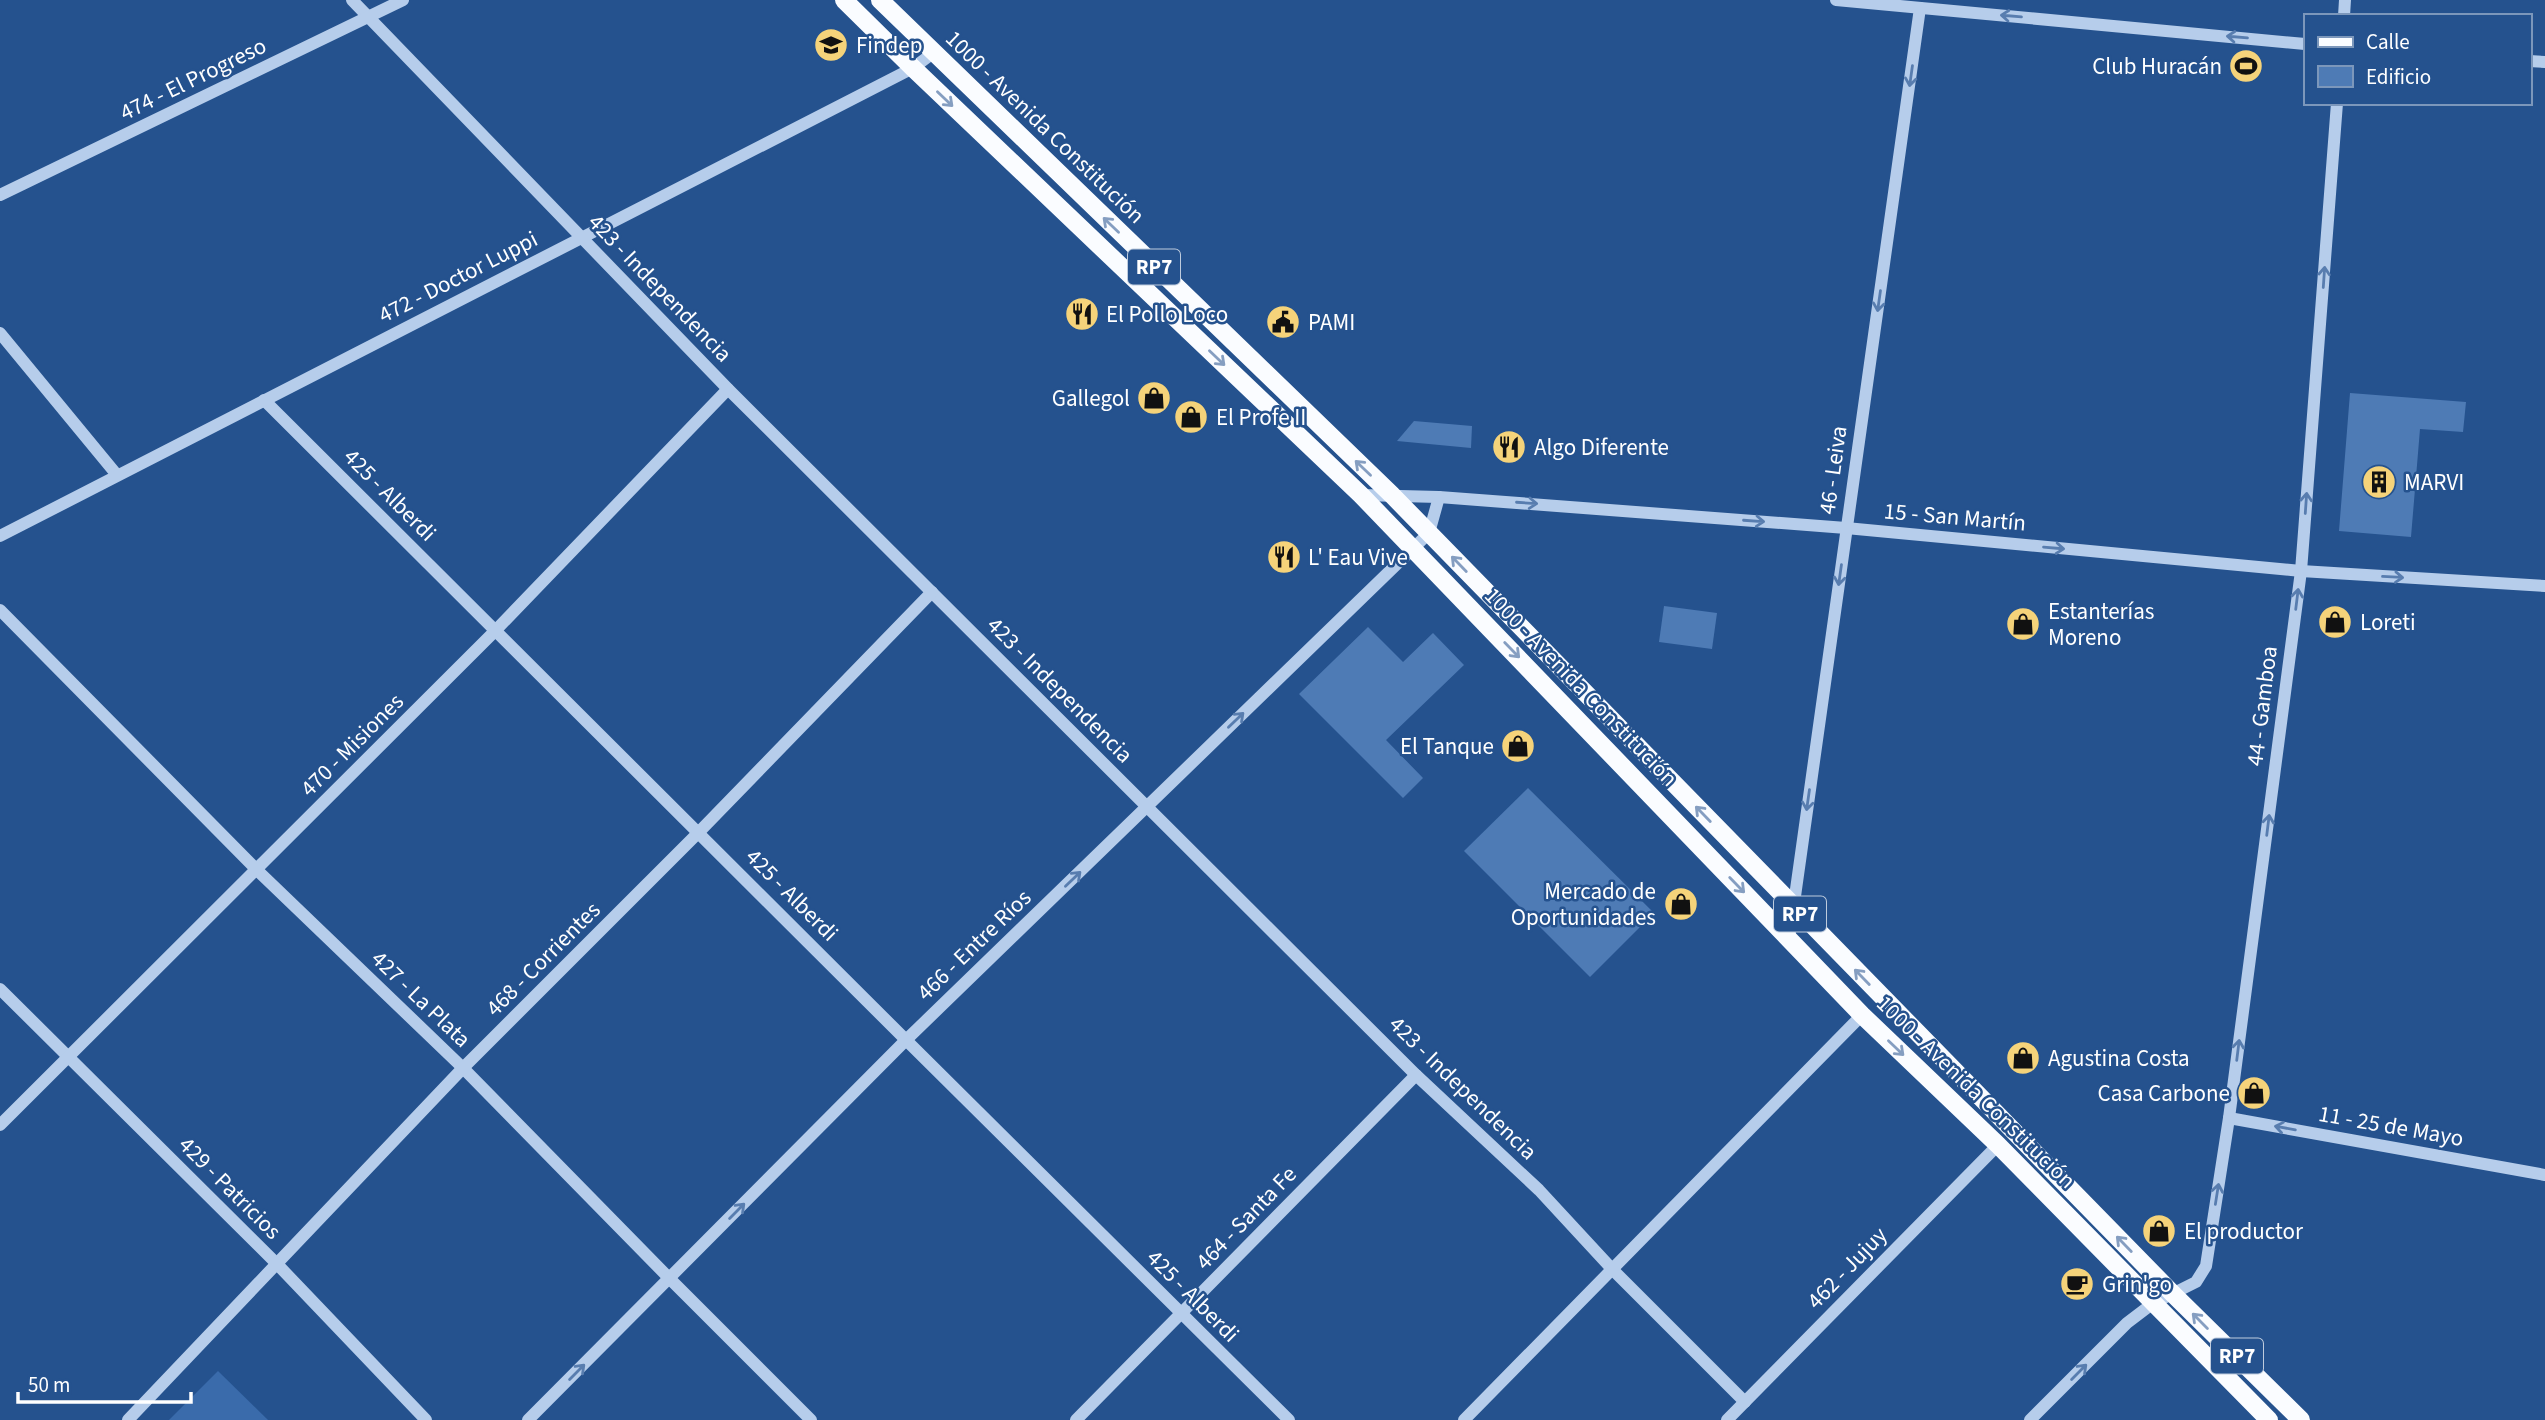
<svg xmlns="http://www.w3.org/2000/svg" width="2545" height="1420" font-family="'Source Sans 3',sans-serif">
<rect width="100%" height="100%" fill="#25528e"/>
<path fill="#3a6bab" d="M218,1371L268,1420H169Z"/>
<g fill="#4e7bb5">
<path d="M2350,393L2466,402L2463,432L2420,429L2411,537L2339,531Z"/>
<path d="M1414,421L1472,426L1471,448L1397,441Z"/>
<path d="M1664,606L1717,613L1712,649L1659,642Z"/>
<path d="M1368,627L1403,662L1433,633L1464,665L1386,740L1423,778L1403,798L1299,694Z"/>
<path d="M1528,788L1654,913L1590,977L1464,851Z"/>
</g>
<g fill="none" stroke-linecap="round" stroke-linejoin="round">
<g stroke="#b6cdeb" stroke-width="12">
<path d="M352,0L728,389L1416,1075L1539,1190L1613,1270L1745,1402"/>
<path d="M1836,0L2305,44"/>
<path d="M2344,16L2345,0"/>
<path d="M2529,61L2545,62"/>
<path d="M0,195L403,0"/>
<path d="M0,333L117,475"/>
<path d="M264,400L906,1040L1289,1420"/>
<path d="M1361,495L1439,497L1846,528L2301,571L2545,586"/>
<path d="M0,536L913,68L933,53"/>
<path d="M0,610L257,870L463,1068L670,1279L811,1420"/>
<path d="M1789,939L1920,8"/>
<path d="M0,989L277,1264L426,1420"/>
<path d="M2229,1118L2545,1175"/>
<path d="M0,1125L495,631L728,389"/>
<path d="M128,1420L463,1068L699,832L932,592"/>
<path d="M528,1420L906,1040L1429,533L1439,497"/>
<path d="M1076,1420L1416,1075"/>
<path d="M1464,1420L1862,1015"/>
<path d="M1727,1420L1998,1145"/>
<path d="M2030,1420L2127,1323L2152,1304L2196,1282L2206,1266L2229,1118L2301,571L2337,103"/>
</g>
<g stroke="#fafcff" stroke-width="18">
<path d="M844,0L913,68L1361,495L1862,1015L1998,1145L2269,1420"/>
<path d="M880,0L1392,495L2172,1293L2301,1420"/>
</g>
</g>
<defs><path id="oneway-shaft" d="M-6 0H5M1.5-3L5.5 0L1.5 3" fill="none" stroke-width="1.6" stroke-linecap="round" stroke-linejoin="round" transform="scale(1.75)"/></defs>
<g stroke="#587daf">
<use href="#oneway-shaft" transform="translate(2011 16) rotate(-175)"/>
<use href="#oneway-shaft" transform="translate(2237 37) rotate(-175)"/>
<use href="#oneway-shaft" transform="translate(1911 76) rotate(98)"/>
<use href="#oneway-shaft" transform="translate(2324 277) rotate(-86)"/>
<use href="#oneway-shaft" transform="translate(1879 301) rotate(98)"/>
<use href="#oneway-shaft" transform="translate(1527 503) rotate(4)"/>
<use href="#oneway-shaft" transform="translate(2306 503) rotate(-86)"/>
<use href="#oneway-shaft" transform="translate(1754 521) rotate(4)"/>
<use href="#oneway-shaft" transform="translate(2054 548) rotate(5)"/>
<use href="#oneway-shaft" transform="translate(1840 575) rotate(98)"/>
<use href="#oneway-shaft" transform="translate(2393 577) rotate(3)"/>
<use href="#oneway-shaft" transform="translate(2297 599) rotate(-83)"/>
<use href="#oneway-shaft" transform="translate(1236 720) rotate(-44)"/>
<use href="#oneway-shaft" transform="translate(1808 800) rotate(98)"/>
<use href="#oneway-shaft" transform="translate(2268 825) rotate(-83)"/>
<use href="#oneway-shaft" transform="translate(1073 879) rotate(-44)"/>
<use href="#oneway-shaft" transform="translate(2238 1050) rotate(-83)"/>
<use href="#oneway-shaft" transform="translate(2285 1128) rotate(-170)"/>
<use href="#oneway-shaft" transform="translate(2217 1194) rotate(-81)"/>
<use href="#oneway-shaft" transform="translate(737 1211) rotate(-45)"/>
<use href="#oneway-shaft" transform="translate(577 1372) rotate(-45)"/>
<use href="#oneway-shaft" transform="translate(2079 1372) rotate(-45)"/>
</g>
<g stroke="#859ec1">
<use href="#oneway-shaft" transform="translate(945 99) rotate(44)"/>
<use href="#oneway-shaft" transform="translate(1111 225) rotate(-136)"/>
<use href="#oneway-shaft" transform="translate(1217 358) rotate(44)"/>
<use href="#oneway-shaft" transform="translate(1363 468) rotate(-136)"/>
<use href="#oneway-shaft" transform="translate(1459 564) rotate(-134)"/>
<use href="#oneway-shaft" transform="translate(1512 650) rotate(46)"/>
<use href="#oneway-shaft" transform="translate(1703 814) rotate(-134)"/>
<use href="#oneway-shaft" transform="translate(1737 885) rotate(46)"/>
<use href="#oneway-shaft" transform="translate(1862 977) rotate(-134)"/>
<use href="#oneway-shaft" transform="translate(1896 1048) rotate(44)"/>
<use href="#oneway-shaft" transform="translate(2124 1244) rotate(-134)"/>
<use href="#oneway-shaft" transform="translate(2200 1321) rotate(-135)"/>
</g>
<defs>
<g id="university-disc" transform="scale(1.75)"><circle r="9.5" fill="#f5d37a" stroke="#25528e"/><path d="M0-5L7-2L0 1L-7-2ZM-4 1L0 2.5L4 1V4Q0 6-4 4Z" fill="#111"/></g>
<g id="stadium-disc" transform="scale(1.75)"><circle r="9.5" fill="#f5d37a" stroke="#25528e"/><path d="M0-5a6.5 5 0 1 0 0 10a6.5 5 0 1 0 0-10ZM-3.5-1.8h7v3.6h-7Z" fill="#111"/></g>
<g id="restaurant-disc" transform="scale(1.75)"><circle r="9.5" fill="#f5d37a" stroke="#25528e"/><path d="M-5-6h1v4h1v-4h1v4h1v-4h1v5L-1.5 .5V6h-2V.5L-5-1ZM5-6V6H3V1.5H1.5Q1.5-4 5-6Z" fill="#111"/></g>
<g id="civic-disc" transform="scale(1.75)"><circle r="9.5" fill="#f5d37a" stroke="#25528e"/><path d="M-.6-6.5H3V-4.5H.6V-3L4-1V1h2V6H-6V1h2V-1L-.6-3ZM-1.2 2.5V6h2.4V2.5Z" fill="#111"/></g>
<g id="shop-disc" transform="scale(1.75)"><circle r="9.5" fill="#f5d37a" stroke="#25528e"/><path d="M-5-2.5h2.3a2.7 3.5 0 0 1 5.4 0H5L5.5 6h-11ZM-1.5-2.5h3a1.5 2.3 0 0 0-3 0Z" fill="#111"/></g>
<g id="building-disc" transform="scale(1.75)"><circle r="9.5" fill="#f5d37a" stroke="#25528e"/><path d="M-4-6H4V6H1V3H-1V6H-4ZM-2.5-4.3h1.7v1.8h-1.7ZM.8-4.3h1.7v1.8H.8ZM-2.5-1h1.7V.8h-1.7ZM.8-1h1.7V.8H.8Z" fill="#111"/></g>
<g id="cafe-disc" transform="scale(1.75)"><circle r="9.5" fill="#f5d37a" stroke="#25528e"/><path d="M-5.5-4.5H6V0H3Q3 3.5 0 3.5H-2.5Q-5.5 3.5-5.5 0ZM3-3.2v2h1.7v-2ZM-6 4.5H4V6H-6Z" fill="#111"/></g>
</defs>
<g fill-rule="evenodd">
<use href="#university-disc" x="831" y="45"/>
<use href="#stadium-disc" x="2246" y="66"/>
<use href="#restaurant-disc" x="1082" y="314"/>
<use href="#civic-disc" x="1283" y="322"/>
<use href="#shop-disc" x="1154" y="398"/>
<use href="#shop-disc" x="1191" y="417"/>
<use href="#restaurant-disc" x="1509" y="447"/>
<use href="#building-disc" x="2379" y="482"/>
<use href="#restaurant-disc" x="1284" y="557"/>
<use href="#shop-disc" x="2335" y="622"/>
<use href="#shop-disc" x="2023" y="624"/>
<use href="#shop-disc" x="1518" y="746"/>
<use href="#shop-disc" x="1681" y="904"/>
<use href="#shop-disc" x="2023" y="1058"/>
<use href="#shop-disc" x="2254" y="1093"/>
<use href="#shop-disc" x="2159" y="1231"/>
<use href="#cafe-disc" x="2077" y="1284"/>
</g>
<g text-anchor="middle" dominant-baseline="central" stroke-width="5" stroke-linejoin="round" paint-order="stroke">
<g fill="#25528e" stroke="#becbdd" stroke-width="2">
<rect x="1128" y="249.5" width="52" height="35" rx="5"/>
<rect x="1774" y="896.5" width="52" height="35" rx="5"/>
<rect x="2211" y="1338.5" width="52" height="35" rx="5"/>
</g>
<g font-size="21" font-weight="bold" fill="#fff">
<text x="1154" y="267">RP7</text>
<text x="1800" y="914">RP7</text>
<text x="2237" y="1356">RP7</text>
</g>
<g font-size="23" fill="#fff" stroke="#25528e" text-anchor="start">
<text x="856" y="45">Findep</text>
<text x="2222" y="66" text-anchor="end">Club Huracán</text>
<text x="1106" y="314">El Pollo Loco</text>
<text x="1308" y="322">PAMI</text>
<text x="1130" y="398" text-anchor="end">Gallegol</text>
<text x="1216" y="417">El Profe II</text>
<text x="1534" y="447">Algo Diferente</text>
<text x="2404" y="482">MARVI</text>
<text x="1308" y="557">L' Eau Vive</text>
<text x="2048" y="611">Estanterías<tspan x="2048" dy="26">Moreno</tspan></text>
<text x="2360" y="622">Loreti</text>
<text x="1494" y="746" text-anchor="end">El Tanque</text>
<text x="1656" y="891" text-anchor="end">Mercado de<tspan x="1656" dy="26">Oportunidades</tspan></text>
<text x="2048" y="1058">Agustina Costa</text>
<text x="2230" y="1093" text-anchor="end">Casa Carbone</text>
<text x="2184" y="1231">El productor</text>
<text x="2102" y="1284">Grin'go</text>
</g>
<g font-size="23" fill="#fff" stroke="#25528e">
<text transform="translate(193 79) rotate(-26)">474 - El Progreso</text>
<text transform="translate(1045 127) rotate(44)">1000 - Avenida Constitución</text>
<text transform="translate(458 277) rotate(-27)">472 - Doctor Luppi</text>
<text transform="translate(660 288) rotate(46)">423 - Independencia</text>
<text transform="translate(1833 470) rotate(-82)">46 - Leiva</text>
<text transform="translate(390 495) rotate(45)">425 - Alberdi</text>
<text transform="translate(1955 517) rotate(5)">15 - San Martín</text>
<text transform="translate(1581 687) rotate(46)">1000 - Avenida Constitución</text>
<text transform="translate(1060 690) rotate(45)">423 - Independencia</text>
<text transform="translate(2262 706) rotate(-83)">44 - Gamboa</text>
<text transform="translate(352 745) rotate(-45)">470 - Misiones</text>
<text transform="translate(792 895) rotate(45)">425 - Alberdi</text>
<text transform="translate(974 945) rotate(-44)">466 - Entre Ríos</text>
<text transform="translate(543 959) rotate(-45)">468 - Corrientes</text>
<text transform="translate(421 999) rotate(44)">427 - La Plata</text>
<text transform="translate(1463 1088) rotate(44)">423 - Independencia</text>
<text transform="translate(1976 1092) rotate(44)">1000 - Avenida Constitución</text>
<text transform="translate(2391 1126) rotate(10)">11 - 25 de Mayo</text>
<text transform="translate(230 1188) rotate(45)">429 - Patricios</text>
<text transform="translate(1246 1218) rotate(-46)">464 - Santa Fe</text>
<text transform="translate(1847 1268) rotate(-46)">462 - Jujuy</text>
<text transform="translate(1193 1296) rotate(45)">425 - Alberdi</text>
</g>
</g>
<rect x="2304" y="14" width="228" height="91" fill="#25528e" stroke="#7c97bb" stroke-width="2"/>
<rect x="2318" y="37" width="35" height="10" fill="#fafcff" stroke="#7c97bb" stroke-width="2"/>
<text x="2366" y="49" font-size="21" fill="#ffffff">Calle</text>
<rect x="2318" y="66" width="35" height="21" fill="#4e7bb5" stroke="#7c97bb" stroke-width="2"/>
<text x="2366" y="84" font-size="21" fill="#ffffff">Edificio</text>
<path d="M18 1392v10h173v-10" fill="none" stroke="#ffffff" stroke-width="3.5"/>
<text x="28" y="1392" font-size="21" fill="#ffffff" stroke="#25528e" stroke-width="5" paint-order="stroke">50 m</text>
</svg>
